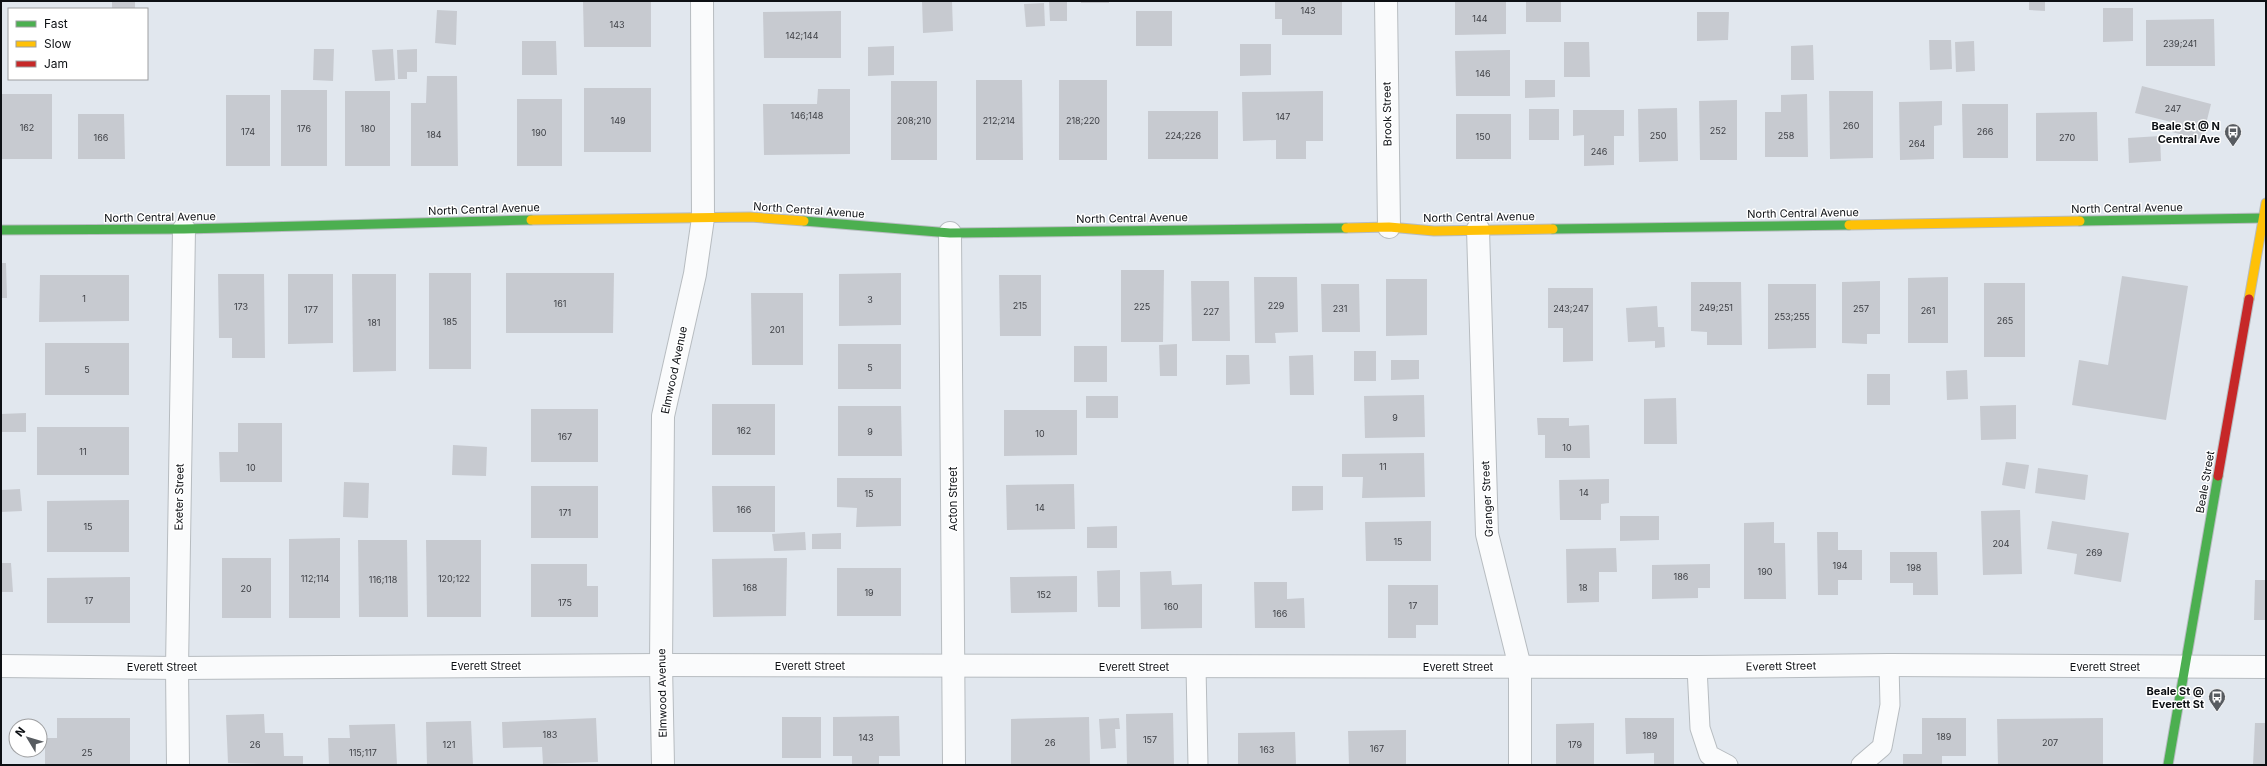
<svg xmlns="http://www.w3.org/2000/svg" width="2267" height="766" font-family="Inter,sans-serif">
<rect width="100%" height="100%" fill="#e1e7ee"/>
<g fill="#c7cad0">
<rect x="112" y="1" width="23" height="8"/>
<path d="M583,1H651V47H584Z"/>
<path d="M922,1H952L953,31L923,33Z"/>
<path d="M1049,1H1067V21H1050Z"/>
<rect x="1081" y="1" width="28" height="2"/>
<path d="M1275,1H1342V35H1282V19H1275Z"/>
<path d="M1455,1H1506V34L1455,35Z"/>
<rect x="1526" y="1" width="35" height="21"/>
<path d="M2029,1H2045V11L2029,10Z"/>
<path d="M1044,3L1045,26L1026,27L1024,4Z"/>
<path d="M2103,8H2133V41L2103,42Z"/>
<path d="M437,10L457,11L456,45L435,43Z"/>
<path d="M841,11V58H764L763,12Z"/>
<rect x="1136" y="11" width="36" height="35"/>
<path d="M1697,12H1729L1728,40L1697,41Z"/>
<path d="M2214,19L2215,66H2146V20Z"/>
<path d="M1929,40H1951L1952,69L1930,70Z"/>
<path d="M522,41H556L557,75H522Z"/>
<path d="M1974,41L1975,71L1956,72L1955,42Z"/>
<path d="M1564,42H1589L1590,77H1564Z"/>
<path d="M1240,44H1271V75L1240,76Z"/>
<path d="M1813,45L1814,80H1791V46Z"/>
<path d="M894,46V75L868,76V47Z"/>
<path d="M314,49H334L333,81L313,80Z"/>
<path d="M393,49L395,80L375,81L372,50Z"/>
<path d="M417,49V72H407V79H398L397,50Z"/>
<path d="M1510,50V96H1456L1455,51Z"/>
<path d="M427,76H457L458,166H411V103H426Z"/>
<path d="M976,80H1022L1023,160H976Z"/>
<rect x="1059" y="80" width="48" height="80"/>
<path d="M1525,80H1555V97L1525,98Z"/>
<rect x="891" y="81" width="46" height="79"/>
<path d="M2142,86L2211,104L2202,140L2172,132L2175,123L2135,113Z"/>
<rect x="584" y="88" width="67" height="64"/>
<path d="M818,89H850V154L764,155L763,104H817Z"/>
<rect x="281" y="90" width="46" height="76"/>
<rect x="345" y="91" width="45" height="75"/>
<path d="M1323,91V141H1306V159H1276V140L1243,141L1242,92Z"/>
<path d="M1829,91H1873V158L1830,159Z"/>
<rect x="1" y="94" width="51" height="65"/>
<path d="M1807,94L1808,157H1765V112H1781V95Z"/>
<rect x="226" y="95" width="44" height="71"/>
<rect x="517" y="99" width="45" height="67"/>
<path d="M1737,100V160H1700L1699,101Z"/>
<path d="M1942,101V125L1934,126V159L1900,160L1899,102Z"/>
<path d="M1962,104H2008V158H1963Z"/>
<path d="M1677,108L1678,161L1639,162L1638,109Z"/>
<rect x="1529" y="109" width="30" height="31"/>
<path d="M1573,110H1624V136H1614V165L1584,166V135L1573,136Z"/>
<rect x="1148" y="111" width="70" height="48"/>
<path d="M2097,112L2098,161H2036V113Z"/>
<path d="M78,114H124L125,159H78Z"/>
<rect x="1456" y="114" width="55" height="45"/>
<path d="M2160,136L2161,161L2129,163L2128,138Z"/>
<path d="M1,263H6L7,298H1Z"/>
<path d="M1121,270H1164L1163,342H1121Z"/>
<rect x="429" y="273" width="42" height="96"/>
<path d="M506,273H614L613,333H506Z"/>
<path d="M901,273V325L839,326V274Z"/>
<path d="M218,274H264L265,358H232V338H219Z"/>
<path d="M288,274H333V343L288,344Z"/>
<path d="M352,274H396V371L353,372Z"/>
<path d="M40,275H129V321L39,322Z"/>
<path d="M999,275H1041V336H1000Z"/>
<path d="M2122,276L2188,286L2166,420L2072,405L2079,360L2108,365Z"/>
<path d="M1254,277H1297L1298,332L1275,333L1276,343H1255Z"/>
<path d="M1948,277V343H1908V278Z"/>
<path d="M1386,279H1427V335L1386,336Z"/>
<path d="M1191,281H1229L1230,341H1192Z"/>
<path d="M1880,281V334H1867V344L1842,343V282Z"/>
<path d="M1691,282H1741L1742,345H1707V332L1691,331Z"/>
<rect x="1984" y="283" width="41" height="74"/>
<path d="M1321,284H1359L1360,332H1322Z"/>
<path d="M1768,284H1816V348L1768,349Z"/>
<path d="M1548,288H1593V361L1563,362V328H1548Z"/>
<path d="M751,293H803V365H752Z"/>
<path d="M1657,306L1658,327H1664L1665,347L1655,348V341L1628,342L1626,308Z"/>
<rect x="45" y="343" width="84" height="52"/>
<rect x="838" y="344" width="63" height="45"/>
<path d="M1177,344V376H1160L1159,345Z"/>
<rect x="1074" y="346" width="33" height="36"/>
<rect x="1354" y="351" width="22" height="30"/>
<path d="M1226,355H1249L1250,384L1226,385Z"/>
<path d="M1313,355L1314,395H1290L1289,356Z"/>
<path d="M1391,360H1419V379L1391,380Z"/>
<path d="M1967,370L1968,399L1947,400L1946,371Z"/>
<rect x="1867" y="374" width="23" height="31"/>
<path d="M1424,395L1425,437L1365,438L1364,396Z"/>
<rect x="1086" y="396" width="32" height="22"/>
<path d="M1676,398L1677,444H1644V399Z"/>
<rect x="712" y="404" width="63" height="51"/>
<path d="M2016,405V439L1981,440L1980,406Z"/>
<path d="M838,406H901L902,456H838Z"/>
<rect x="531" y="409" width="67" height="53"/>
<path d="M1004,410H1077V455L1004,456Z"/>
<path d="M26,413V432H1V414Z"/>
<path d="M1537,418H1569V426L1589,425L1590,458H1545V435H1538Z"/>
<path d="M238,423H282V482H220L219,452H238Z"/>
<rect x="37" y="427" width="92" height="48"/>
<path d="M453,445L487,447L486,476L452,475Z"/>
<path d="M1424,453L1425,497L1362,498L1363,477H1342V454Z"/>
<path d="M2006,462L2029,465L2025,489L2002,485Z"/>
<path d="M2038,468L2088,475L2085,500L2035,493Z"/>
<path d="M837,478H901V526L856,527L857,508L837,507Z"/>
<path d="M1609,479V503L1601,504V520H1560L1559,480Z"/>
<path d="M344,482L369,483L368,518L343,517Z"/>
<path d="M1074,484L1075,529L1007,530L1006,485Z"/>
<rect x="531" y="486" width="67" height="52"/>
<path d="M712,486H775V532H713Z"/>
<path d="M1292,486H1323V510L1292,511Z"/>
<path d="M20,489L22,511L1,512V490Z"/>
<path d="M129,500V552H47V501Z"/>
<path d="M2020,510L2022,574L1983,575L1981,511Z"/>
<path d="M1620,516H1659V540L1620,541Z"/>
<path d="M1431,521V561H1366L1365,522Z"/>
<path d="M2052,521L2129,533L2121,582L2074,574L2077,554L2047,549Z"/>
<path d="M1774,522V543H1785L1786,599H1744V523Z"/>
<path d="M1117,526V548H1087V527Z"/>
<path d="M805,532L806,550L774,551L772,534Z"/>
<path d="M1817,532H1838V550H1862V580H1838V595H1818Z"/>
<path d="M841,533V549H812V534Z"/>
<path d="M340,538V618H289V539Z"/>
<path d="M358,540H407L408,617H359Z"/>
<path d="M426,540H481V617H427Z"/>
<path d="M1616,548L1617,572H1599V602L1567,603L1566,549Z"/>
<path d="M1890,552H1937L1938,595H1913V583H1890Z"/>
<rect x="222" y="558" width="49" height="60"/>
<path d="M787,558L786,616L713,617L712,559Z"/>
<path d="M1,563H11L13,592H1Z"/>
<path d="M531,564H587V586H598V617H531Z"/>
<path d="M1710,564V588H1698V598L1652,599V565Z"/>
<rect x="837" y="568" width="64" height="48"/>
<path d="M1120,570V607H1098L1097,571Z"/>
<path d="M1171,571L1172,585L1202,584V628L1141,629L1140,572Z"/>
<path d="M1077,576V612L1011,613L1010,577Z"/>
<path d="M130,577V623H47V578Z"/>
<path d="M2255,580H2266V620H2254Z"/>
<path d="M1254,582H1287V599L1304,598L1305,628H1255Z"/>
<path d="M1388,585H1438V625H1416V638H1388Z"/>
<path d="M1173,713L1174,765H1127L1126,714Z"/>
<path d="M264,714L265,733H283L284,756H303V765L228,763L226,715Z"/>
<path d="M899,716L900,756H879V765H852V756H833V717Z"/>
<rect x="782" y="717" width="39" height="41"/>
<path d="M1089,717L1090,765H1011V719Z"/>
<path d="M57,718H130V765H45V738H57Z"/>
<path d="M596,718L598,762L543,764L542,747L503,748L502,722Z"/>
<path d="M1119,718L1120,729H1115L1116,748L1101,749L1099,719Z"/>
<path d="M1625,718H1674V765H1654V753L1626,754Z"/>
<path d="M1922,718H1966V756H1942V765H1903V754H1922Z"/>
<path d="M2103,718V765H1998L1997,719Z"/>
<path d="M471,721L473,765H427L426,722Z"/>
<path d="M1594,723V765H1556V724Z"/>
<path d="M2255,723H2266V765H2253Z"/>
<path d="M395,724L397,765H329L328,738H350L349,725Z"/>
<path d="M1406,730V765H1349L1348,731Z"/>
<path d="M1295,732L1296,765H1238V733Z"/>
</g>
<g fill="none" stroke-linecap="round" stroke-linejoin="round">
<g stroke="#b7bcc0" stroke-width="21">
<g id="lane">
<path d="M1196,667L1198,765"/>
<path d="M1697,667L1700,728L1709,755L1728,765"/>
<path d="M1861,765L1882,747L1890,705L1889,665"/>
</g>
</g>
<g stroke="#b7bcc0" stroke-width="24">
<g id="street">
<path d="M1386,1L1389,227"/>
<path d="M1478,229L1487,534L1520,667V765"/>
<path d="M950,233L954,765"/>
<path d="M1,666L177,668L661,665L1697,667L1889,665L2266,667"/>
<path d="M178,765L177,668L184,229"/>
<path d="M663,765L661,665L663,416L695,274L703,218L702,1"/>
</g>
</g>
<g stroke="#b7bcc0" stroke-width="11">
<g id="fast">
<path d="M804,221L950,233L1346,228"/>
<path d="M2080,221L2266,218"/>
<path d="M1553,229L1849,225"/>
<path d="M1,230L184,229L531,220"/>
<path d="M2168,765L2218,476"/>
</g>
</g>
<g stroke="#b7bcc0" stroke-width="11">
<g id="slow">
<path d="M531,220L750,217L804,221"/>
<path d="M1849,225L2080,221"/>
<path d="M1346,228L1389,227L1434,231L1553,229"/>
<path d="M2249,299L2266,203"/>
</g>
</g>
<g stroke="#b7bcc0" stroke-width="11">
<path id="jam" d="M2218,476L2249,299"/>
</g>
<use href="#lane" stroke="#fafbfc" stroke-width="19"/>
<use href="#street" stroke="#fafbfc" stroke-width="22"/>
<use href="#fast" stroke="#4caf50" stroke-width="9"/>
<use href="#slow" stroke="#ffc107" stroke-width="9"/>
<use href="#jam" stroke="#c62828" stroke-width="9"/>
</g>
<defs>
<g id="bus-pin" transform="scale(0.9)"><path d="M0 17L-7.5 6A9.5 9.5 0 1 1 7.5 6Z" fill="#575b60" stroke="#fff"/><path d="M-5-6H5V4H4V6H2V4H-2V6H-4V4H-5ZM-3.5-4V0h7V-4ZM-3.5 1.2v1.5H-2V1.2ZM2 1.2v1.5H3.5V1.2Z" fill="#fff"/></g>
</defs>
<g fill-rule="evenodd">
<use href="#bus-pin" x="2233" y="132"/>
<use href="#bus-pin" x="2217" y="697"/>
</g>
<g text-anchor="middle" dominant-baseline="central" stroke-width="3" stroke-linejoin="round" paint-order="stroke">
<g font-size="9" fill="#3c3e43">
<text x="1308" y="10">143</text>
<text x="1480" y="18">144</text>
<text x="617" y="24">143</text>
<text x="802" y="35">142;144</text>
<text x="2180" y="43">239;241</text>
<text x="1483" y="73">146</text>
<text x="2173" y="108">247</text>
<text x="807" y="115">146;148</text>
<text x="1283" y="116">147</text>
<text x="618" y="120">149</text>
<text x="914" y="120">208;210</text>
<text x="999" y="120">212;214</text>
<text x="1083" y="120">218;220</text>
<text x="1851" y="125">260</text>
<text x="27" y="127">162</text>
<text x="304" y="128">176</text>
<text x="368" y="128">180</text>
<text x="1718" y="130">252</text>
<text x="248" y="131">174</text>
<text x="1985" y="131">266</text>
<text x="539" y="132">190</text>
<text x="434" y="134">184</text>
<text x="1183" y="135">224;226</text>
<text x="1658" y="135">250</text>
<text x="1786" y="135">258</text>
<text x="1483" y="136">150</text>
<text x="101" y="137">166</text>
<text x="2067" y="137">270</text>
<text x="1917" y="143">264</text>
<text x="1599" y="151">246</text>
<text x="84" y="298">1</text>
<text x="870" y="299">3</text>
<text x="560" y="303">161</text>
<text x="1020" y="305">215</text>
<text x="1276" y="305">229</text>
<text x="241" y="306">173</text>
<text x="1142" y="306">225</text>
<text x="1716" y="307">249;251</text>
<text x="1340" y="308">231</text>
<text x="1571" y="308">243;247</text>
<text x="1861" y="308">257</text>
<text x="311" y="309">177</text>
<text x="1928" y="310">261</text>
<text x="1211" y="311">227</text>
<text x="1792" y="316">253;255</text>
<text x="2005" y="320">265</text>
<text x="450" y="321">185</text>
<text x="374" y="322">181</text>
<text x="777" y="329">201</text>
<text x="870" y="367">5</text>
<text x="87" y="369">5</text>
<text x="1395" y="417">9</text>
<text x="744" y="430">162</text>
<text x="870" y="431">9</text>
<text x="1040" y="433">10</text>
<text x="565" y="436">167</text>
<text x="1567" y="447">10</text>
<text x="83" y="451">11</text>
<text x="1383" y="466">11</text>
<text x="251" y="467">10</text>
<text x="1584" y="492">14</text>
<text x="869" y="493">15</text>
<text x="1040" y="507">14</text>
<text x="744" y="509">166</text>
<text x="565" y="512">171</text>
<text x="88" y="526">15</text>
<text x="1398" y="541">15</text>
<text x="2001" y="543">204</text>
<text x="2094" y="552">269</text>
<text x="1840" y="565">194</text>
<text x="1914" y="567">198</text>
<text x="1765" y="571">190</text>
<text x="1681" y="576">186</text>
<text x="315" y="578">112;114</text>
<text x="454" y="578">120;122</text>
<text x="383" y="579">116;118</text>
<text x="750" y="587">168</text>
<text x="1583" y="587">18</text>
<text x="246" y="588">20</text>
<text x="869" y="592">19</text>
<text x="1044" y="594">152</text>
<text x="89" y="600">17</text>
<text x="565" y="602">175</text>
<text x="1413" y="605">17</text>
<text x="1171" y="606">160</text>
<text x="1280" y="613">166</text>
<text x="550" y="734">183</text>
<text x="1650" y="735">189</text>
<text x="1944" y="736">189</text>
<text x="866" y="737">143</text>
<text x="1150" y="739">157</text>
<text x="1050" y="742">26</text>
<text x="2050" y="742">207</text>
<text x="255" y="744">26</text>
<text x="449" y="744">121</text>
<text x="1575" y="744">179</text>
<text x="1377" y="748">167</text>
<text x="1267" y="749">163</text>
<text x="87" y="752">25</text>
<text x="363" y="752">115;117</text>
</g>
<g font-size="11" fill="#0d1014" stroke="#fff">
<text transform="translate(1387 114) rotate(-91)">Brook Street</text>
<text transform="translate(2127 208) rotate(-1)">North Central Avenue</text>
<text transform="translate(484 209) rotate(-2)">North Central Avenue</text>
<text transform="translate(809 210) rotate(4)">North Central Avenue</text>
<text transform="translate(1803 213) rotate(-1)">North Central Avenue</text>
<text transform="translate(160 217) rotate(-1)">North Central Avenue</text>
<text transform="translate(1479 217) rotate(-1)">North Central Avenue</text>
<text transform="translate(1132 218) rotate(-1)">North Central Avenue</text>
<text transform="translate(674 370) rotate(-78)">Elmwood Avenue</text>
<text transform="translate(2205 482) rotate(-80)">Beale Street</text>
<text transform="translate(179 497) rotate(-89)">Exeter Street</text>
<text transform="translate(953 499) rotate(-90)">Acton Street</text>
<text transform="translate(1487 499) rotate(-93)">Granger Street</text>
<text x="486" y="666">Everett Street</text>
<text x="810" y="666">Everett Street</text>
<text transform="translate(1781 666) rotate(-1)">Everett Street</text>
<text x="162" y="667">Everett Street</text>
<text x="1134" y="667">Everett Street</text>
<text x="1458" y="667">Everett Street</text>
<text x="2105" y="667">Everett Street</text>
<text transform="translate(662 693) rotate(-91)">Elmwood Avenue</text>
</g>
<g font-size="11" font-weight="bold" fill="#0d1014" stroke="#fff" text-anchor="end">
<text x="2220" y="126">Beale St @ N<tspan x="2220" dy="13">Central Ave</tspan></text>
<text x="2204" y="691">Beale St @<tspan x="2204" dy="13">Everett St</tspan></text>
</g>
</g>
<rect width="2267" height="766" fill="none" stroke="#0d1014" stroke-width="4"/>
<rect x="8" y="8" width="140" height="72" fill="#ffffff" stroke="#9e9fa1"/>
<rect x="16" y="21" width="20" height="6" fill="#4caf50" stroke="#9e9fa1"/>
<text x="44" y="28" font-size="12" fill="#0d1014">Fast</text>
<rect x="16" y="41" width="20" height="6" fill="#ffc107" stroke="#9e9fa1"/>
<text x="44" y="48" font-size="12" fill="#0d1014">Slow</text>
<rect x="16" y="61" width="20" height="6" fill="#c62828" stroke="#9e9fa1"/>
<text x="44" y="68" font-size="12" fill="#0d1014">Jam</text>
<g transform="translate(28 738) rotate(308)"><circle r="19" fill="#ffffff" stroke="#9e9fa1"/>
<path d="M0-3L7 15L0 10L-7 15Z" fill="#575b60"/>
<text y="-6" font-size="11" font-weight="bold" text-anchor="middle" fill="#0d1014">N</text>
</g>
</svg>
